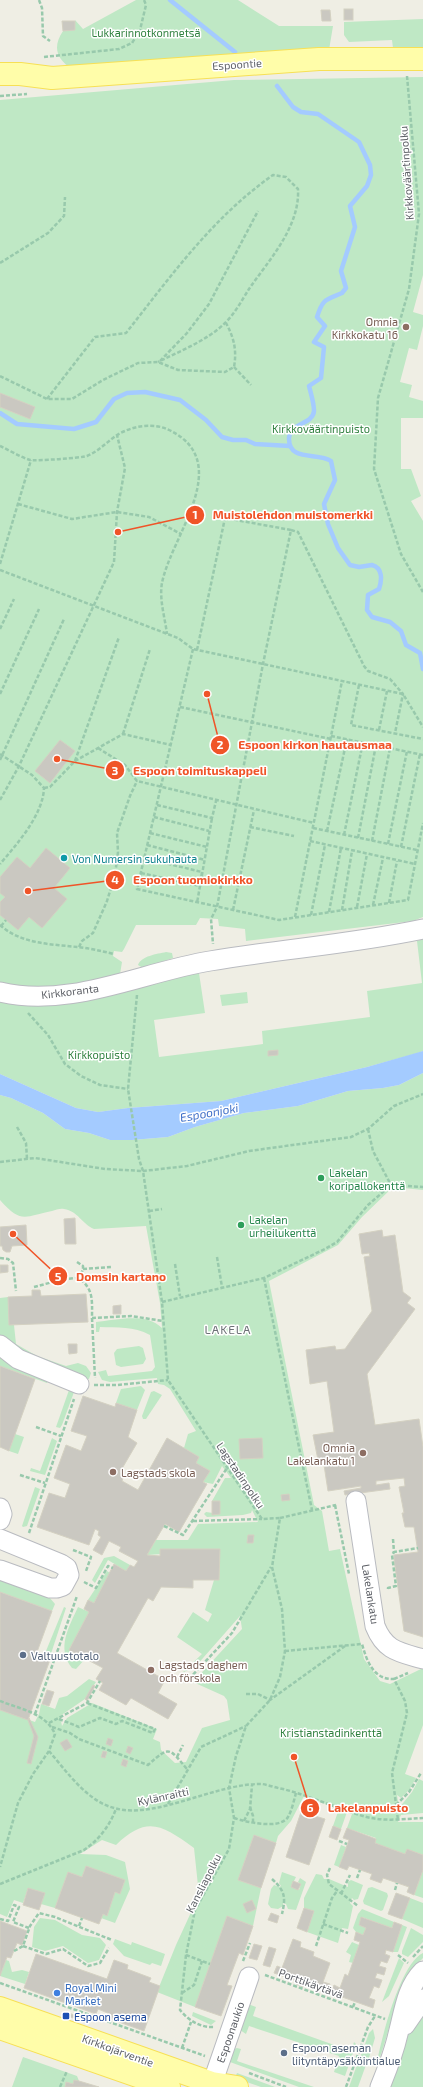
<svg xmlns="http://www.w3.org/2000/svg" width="423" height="2087" font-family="'Exo 2',sans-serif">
<rect width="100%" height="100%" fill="#efeee4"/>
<g fill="#bfe8c5">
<path d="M136,0H238L279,26H333L329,50L71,69C57,58 52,48 63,31L75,30V20L83,29Z"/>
<path d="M423,19V49L393,48L392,40L349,42L344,35V22Z"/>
<path d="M423,77V275L413,312L423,315V326L417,350L409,348L400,382L412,385L409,397L423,401V418H401V469H411L421,496L411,501L423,521V917L413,921L246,941L245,929L219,926L218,919L200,918L196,925H136L124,949L122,952L114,951L113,956L122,962L120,974L117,978L42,990L0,986V100L234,80Z"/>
<path d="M423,939V1051L418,1053L367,1067L221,1101L128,1108L98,1112L76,1108L0,1074V1001L15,1005L62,1003L135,982L199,973L205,1013L154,1020L159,1057L263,1044L262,1031L370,1017L367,991L422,983L417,941Z"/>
<path d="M166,952L172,953L173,958L143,968L138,965C141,956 157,954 166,952Z"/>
<path d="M247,992L248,1003L222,1006L220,995Z"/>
<path d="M423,1073V1190L393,1187L362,1217L338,1245L269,1281L314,1505L322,1511L329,1551L340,1549L364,1659L380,1681L390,1684L423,1668V1725L405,1774L416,1778L409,1790L401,1798L397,1795L399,1808L412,1792L419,1779L423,1781V1813L401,1815L398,1822H423V1855L407,1849L405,1854L375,1843L376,1838L347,1828L352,1814L347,1812L341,1829L333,1826L339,1809L304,1796L291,1821L278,1836L276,1843L254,1835L238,1880L261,1888L253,1926L227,1916L195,2007L157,1992L176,1945L199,1895L194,1848C162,1825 147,1815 116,1845L102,1840L80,1854L106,1855L125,1862L130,1889L115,1923L101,1918L103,1914L107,1916L115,1892L120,1894L125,1880L86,1866L82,1877L68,1872L55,1908L41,1904L45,1893L28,1888L23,1903L14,1900L7,1917L0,1914V1710L35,1722L39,1714L41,1704L55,1709L59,1698L67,1696L89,1679L96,1682L94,1685H93L85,1699L60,1716L62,1726L67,1718L92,1703L157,1729L153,1739L160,1742L161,1750L175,1763L186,1762L202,1728L230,1720L227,1700L224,1696L193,1682L242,1629L240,1616L196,1666L182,1673L202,1654L177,1637L193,1612L208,1622L212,1614L205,1610L214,1580H219L220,1550L147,1555L156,1540H188L198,1524L258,1522L252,1510L251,1513L243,1515L207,1517L204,1514L206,1512L220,1514V1501H212L225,1478H231L222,1466L213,1484L203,1482L210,1471L196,1463L199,1457L184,1448L188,1434L196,1431L170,1389L164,1385L158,1384L157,1378L110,1382L102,1380L98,1372L106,1370L108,1376L152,1371L155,1367L150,1335C133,1326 118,1328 100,1327L99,1332H96V1322C116,1320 146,1312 162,1328L160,1303L146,1226L94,1229C82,1224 78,1211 64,1209C60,1208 56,1210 52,1211C25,1216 22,1225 0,1200V1095L11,1098L43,1113L65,1129L89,1133L110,1140H132L168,1137L195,1127L244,1113L298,1106L348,1091L383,1088L399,1085Z"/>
<path d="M8,1297L9,1325H14L16,1344L37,1356L66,1366L78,1363L86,1366L91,1373L89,1379L78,1378L21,1354L0,1335V1298Z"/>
<path d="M139,1346L143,1348L146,1359L143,1364L121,1367L116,1365L114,1353L117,1349Z"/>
<path d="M0,1349L48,1380L47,1383L0,1366Z"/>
<path d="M141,1386L145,1390L137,1410L116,1403L121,1389Z"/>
<path d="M69,1390L74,1392L62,1425L60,1428L56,1427Z"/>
<path d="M154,1391L162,1395L146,1419H143L142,1416L151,1392Z"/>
<path d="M15,1434L24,1437L18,1454L9,1451Z"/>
<path d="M52,1438L57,1441L45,1475L30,1471L31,1468L40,1471Z"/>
<path d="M35,1487L40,1489L27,1526L23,1527L22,1526Z"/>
<path d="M114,1556L130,1565L126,1571L108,1560L95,1583L92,1580L104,1558Z"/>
<path d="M107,1571L110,1573L94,1603L88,1600Z"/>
<path d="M0,1579L49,1597L55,1604L52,1611L0,1592Z"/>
<path d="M64,1607L66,1608L44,1675L37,1673Z"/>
<path d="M78,1607L89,1612L69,1650L85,1659L76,1669L72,1668C56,1648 69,1627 78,1607Z"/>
<path d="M341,1845L346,1847L339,1867L334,1865Z"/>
<path d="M423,1870V1898L414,1895Z"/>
<path d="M282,1872L296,1877L291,1887L299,1890L301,1884L298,1882L300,1878L306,1882L296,1910L288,1909L286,1904L283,1903V1906L278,1909L271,1908L268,1904L271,1889L274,1885L279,1887L281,1886L279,1883Z"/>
<path d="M316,1874L322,1875L324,1879H329L348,1887V1882L351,1880L363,1885L358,1899L354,1900L352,1898L350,1903L353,1906L348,1929L342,1928L338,1943L307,1932L314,1911L304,1908V1898Z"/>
<path d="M372,1887L387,1893L388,1896L383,1910L381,1911L364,1904L363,1901L368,1888Z"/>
<path d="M410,1898L423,1903V1928L402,1919Z"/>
<path d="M362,1909L394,1922L392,1928L362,1917L359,1925L366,1928L363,1935L356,1932L353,1928L358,1914Z"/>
<path d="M40,1918L55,1920L82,1935L100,1938L106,1945L99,1960L88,1963L63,1946L45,1951L32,1947L34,1927Z"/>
<path d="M402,1925L407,1927L398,1952H393Z"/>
<path d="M411,1928L423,1935V1942L408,1957L402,1954V1951Z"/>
<path d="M115,1939L131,1945L132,1942L165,1954L161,1966L152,1963L150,1965L124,1956L113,1944Z"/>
<path d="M352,1942L359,1945L353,1963L349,1962L351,1955L346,1952Z"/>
<path d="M423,1953V1958C399,1981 391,2026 380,2057H378C383,2033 401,1963 423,1953Z"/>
<path d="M399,1958L404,1963L389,1996L382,2002Z"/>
<path d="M6,1960L9,1961L12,1972L22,1970L29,1972L25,1984L0,1976Z"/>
<path d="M248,2004L256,2007L253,2016L351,2051L354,2042L356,2044L345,2076L334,2072L339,2056L249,2026L246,2034L240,2030Z"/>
<path d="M423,2009V2087H388L414,2020Z"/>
<path d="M193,2012L216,2021L211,2025L192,2016Z"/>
<path d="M373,2029L375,2038L368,2061L360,2058L369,2033Z"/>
<path d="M237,2048L241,2049L237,2061L314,2087H299L230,2062L234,2049Z"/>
<path d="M23,2057L77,2076L79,2081L73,2084L66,2082L65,2087H12Z"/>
<path d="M358,2062L366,2065L358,2087H349Z"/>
<path d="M237,2073L275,2087H261L235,2078Z"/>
</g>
<path fill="#a4cbff" d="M423,1051V1073L399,1085L383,1088L348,1091L298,1106L244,1113L195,1127L168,1137L132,1140H110L89,1133L65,1129L43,1113L11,1098L0,1095V1074L76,1108L98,1112L128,1108L221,1101L367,1067Z"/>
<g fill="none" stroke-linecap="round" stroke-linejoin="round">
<g stroke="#a4cbff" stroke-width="4.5">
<path d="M170,0L235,52"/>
<path d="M277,86L293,107L301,112L318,114L359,142L370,165L371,175L367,186L350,206L355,227L341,271L346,288L342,293C326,300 323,298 317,317L325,326L314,342L324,347L321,378L309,386C311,394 314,403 314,411C313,425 288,423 289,439C289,462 318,452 331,461L335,480L324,504L328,524L338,548L350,565L359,567L372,565C383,568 382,580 379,589L368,595L367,610L372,617L390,622L401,631L406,645L420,653L423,669"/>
<path d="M0,413L17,424L74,429L96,422L114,399L127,393L145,392L180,400L206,420L222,437L233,440H246L255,444L290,446"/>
</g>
</g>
<g fill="#cac8c1" stroke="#d4d1c2">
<rect x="344" y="9" width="9" height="11"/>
<path d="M321,10H330L331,21H322Z"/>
<path d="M62,21H75V30L63,31Z"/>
<path d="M0,393L35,407L30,419L0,407Z"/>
<path d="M60,740L75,751L50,783L35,771Z"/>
<path d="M46,848L70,868L54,888L67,899L42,928L29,917L18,930L0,915V902L5,897L0,893V877L17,857L30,868Z"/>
<path d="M278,1050V1055L268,1056V1051Z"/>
<path d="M75,1218L76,1244H65L64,1219Z"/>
<path d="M26,1225L27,1245L12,1246L10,1252H6L3,1250L2,1246H0V1227Z"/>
<path d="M382,1230L383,1237L395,1235L403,1292L411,1298L407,1303L415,1309L367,1374L375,1425L419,1419L423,1447V1637L404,1631L394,1559V1555L418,1552L414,1527H405L402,1513H404L399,1487L405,1486L404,1478L376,1481V1485L389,1483L390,1489L345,1495L344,1491L361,1488V1486L328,1491L324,1465H319L313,1435L334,1432L327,1381L310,1384L306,1350L335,1346L336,1350L345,1349L372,1311L364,1257L370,1256L369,1253L362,1254L359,1234Z"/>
<path d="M0,1265H8V1272L0,1273Z"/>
<path d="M32,1290H40L41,1296L86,1294L88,1322L9,1325L8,1297L32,1296Z"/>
<path d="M121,1305V1314H113V1306Z"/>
<path d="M68,1344H77V1353L69,1354Z"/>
<path d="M0,1366L35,1379L9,1451L0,1447Z"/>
<path d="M83,1396L115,1407L116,1403L137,1410L128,1437L137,1443L120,1472L124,1475L122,1481L138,1490L167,1438L199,1457L196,1463L210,1471L203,1482L207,1484L179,1532L165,1524L147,1555L160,1556V1549H220L219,1580H193V1588L161,1587L153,1601L148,1598L117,1653L165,1680L158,1693L177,1704L168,1719L131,1698L126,1705L99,1690L103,1683L96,1679L103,1668L69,1650L89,1612L84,1609L88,1600L94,1603L114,1564L126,1571L130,1565L134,1567L138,1561L119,1551L121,1547L109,1541L102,1555L93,1550L101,1537L98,1535L99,1531L95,1529L89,1545L37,1527L49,1493L65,1498L70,1484L54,1478L66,1445L81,1451L87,1436L71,1431Z"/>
<path d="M262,1438L263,1458L240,1459L239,1439Z"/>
<path d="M289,1494L290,1500L282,1501L281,1495Z"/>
<path d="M212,1501H220V1514L212,1515Z"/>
<path d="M248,1535H254L253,1543H247Z"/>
<path d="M0,1592L52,1611L37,1652L51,1657L28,1720L0,1710Z"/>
<path d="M93,1685L95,1686L87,1701L85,1699Z"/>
<path d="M47,1690L54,1692L49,1706L42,1704Z"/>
<path d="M29,1718L38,1737L31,1764L27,1763L34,1736L28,1720Z"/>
<path d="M108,1738L113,1740L111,1746L106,1744Z"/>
<path d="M67,1739L72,1747L65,1751L60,1743Z"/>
<path d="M128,1746L133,1748L130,1754L126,1752Z"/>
<path d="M103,1751L107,1752L105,1758L101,1757Z"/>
<path d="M123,1759L128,1761L126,1767L121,1765Z"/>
<path d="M301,1812L325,1819L309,1865L286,1857Z"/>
<path d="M333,1826L341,1829L337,1840L329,1837Z"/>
<path d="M347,1828L376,1839L375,1843L405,1854L407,1849L423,1855V1870L414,1895L407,1892L409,1887L383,1878L381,1883L370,1879L372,1874L349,1866L347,1870L339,1867L349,1840L343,1838Z"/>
<path d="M254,1835L276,1843L261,1888L238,1880Z"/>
<path d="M86,1866L125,1880L120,1894L115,1892L107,1916L103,1914L99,1924L55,1908L68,1872L82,1877Z"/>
<path d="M293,1881L301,1884L298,1890L291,1887Z"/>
<path d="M28,1888L45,1893L39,1910L23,1905Z"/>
<path d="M396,1893L410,1898L402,1919L388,1914Z"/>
<path d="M252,1900L256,1909L247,1913L243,1904Z"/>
<path d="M304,1908L314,1911L307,1932L297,1928Z"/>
<path d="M271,1913L279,1916L277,1923L268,1920Z"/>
<path d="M227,1916L253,1926L243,1955L239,1953L227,1985L232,1986L221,2016L195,2007Z"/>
<path d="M361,1917L392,1928L394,1922L402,1925L393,1952L386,1950L385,1954L390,1956L387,1963L381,1961L379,1966L386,1968L384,1975L377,1973L375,1978L382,1980L379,1988L374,1986L369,1998L375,2000L373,2008L331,1993L334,1985L340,1988L345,1974L348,1976L360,1942L354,1940L356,1932L363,1935L366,1928L359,1925Z"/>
<path d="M0,1921L27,1931L22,1945L17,1943L11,1958L7,1957L0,1976Z"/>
<path d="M293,1939L301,1942L300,1947L314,1952L313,1956L330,1963L323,1982L330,1984L327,1991L305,1983L303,1987L296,1984L297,1981L274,1973L277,1966L282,1968Z"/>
<path d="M254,1944L262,1946L257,1960L249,1958Z"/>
<path d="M269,1947L276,1949L270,1967L263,1965Z"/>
<path d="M36,1954L107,1979L114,1960L128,1965L127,1969L151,1978L149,1982L160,1986L144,2031L108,2018L110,2014L98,2009L96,2014L24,1988Z"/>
<path d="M66,2012L74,2015L73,2018L64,2015Z"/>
<path d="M76,2015L85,2018L84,2022L75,2019Z"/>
<path d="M74,2080L79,2081L99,2087H65L66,2082L73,2084Z"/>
</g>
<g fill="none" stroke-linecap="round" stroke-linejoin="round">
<g stroke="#b9bbc0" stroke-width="21">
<g id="minor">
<path d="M0,992C69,1009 142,972 210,961C281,949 353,944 423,929"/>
<path d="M0,1345L18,1359L79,1384"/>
<path d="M356,1501L375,1626C385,1651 399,1652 423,1659"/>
<path d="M0,1508L2,1514L0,1520"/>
<path d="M0,1539L61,1564L67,1568L69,1575L63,1586L57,1588H50L0,1570"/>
<path d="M405,2025L423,1999"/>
<path d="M211,2087L249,1977"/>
<path d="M380,2087C387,2070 394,2052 398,2034C404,2012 406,1988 423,1971"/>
</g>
</g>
<g stroke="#f7e055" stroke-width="24">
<g id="major">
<path d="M0,74H20L52,78L319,59H423"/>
<path d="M0,2008L212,2083L237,2087"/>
<path d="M0,2028L169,2087"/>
</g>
</g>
<g stroke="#98c9ac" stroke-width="2.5" stroke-dasharray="4 2" stroke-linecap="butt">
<path d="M39,0L42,8L43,36L50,41"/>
<path d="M44,57L119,49L132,43L140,30L146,5L144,0"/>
<path d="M407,76L419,214L409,289L378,398L374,469L401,554L423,592"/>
<path d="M0,96L27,94"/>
<path d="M0,263L48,233L64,216L65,197"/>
<path d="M160,361L187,333L209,304L258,211"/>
<path d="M234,367L251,385"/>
<path d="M0,376L47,399H72L103,380L138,363L158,362L178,370L225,372L234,367C237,350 234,338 226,323"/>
<path d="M47,399L95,337L126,333C171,276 213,217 273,175L286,177L298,189C300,227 269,260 249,289C242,300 234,315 224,324C206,341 180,351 158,362"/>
<path d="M0,446C9,450 20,457 30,460C36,461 82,458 87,456C99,451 107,442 117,435C132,426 153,422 169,430C236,462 171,536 162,583C159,599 165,618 167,634"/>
<path d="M18,504L72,519L117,512L149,517L181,534"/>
<path d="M291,530L298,532L364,666L368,671L390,679L403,694L395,733"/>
<path d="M0,564L31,460"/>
<path d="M0,570L178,638L193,649L403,694L423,727"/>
<path d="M0,629L14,599"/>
<path d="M193,649L137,889L279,920L408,900L423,823"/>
<path d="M197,650L225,518L291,530L263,664L217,907L211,919L213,944"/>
<path d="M359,685L351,725L423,739"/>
<path d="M0,694L39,609"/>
<path d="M180,707L331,739"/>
<path d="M379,730L387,691"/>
<path d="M123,734L150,649"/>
<path d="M331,736L423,755"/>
<path d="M98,748L125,765L137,781L314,823"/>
<path d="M0,754L32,775L44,788C43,815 17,844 0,864"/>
<path d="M0,760L64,619"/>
<path d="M75,761L119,637"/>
<path d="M44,788L50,787L75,761L123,734L171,745"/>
<path d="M0,800L19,766L114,562L117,512L125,468L117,435"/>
<path d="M157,805L212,818L216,801"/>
<path d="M154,817L209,831"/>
<path d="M250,827L294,836"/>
<path d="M313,828L417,850"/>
<path d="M327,831L347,739"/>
<path d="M150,833L207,847"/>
<path d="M344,835L363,742"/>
<path d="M358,838L376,745"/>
<path d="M310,841L415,864"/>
<path d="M372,841L390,748"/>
<path d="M388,844L407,751"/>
<path d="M147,845L205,860"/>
<path d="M401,847L420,754"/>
<path d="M144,858L202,872L200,886L212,818"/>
<path d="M141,873L200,886L197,903"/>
<path d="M389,903L397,861"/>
<path d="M373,905L383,858"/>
<path d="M357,907L367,854"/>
<path d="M233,910L254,810"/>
<path d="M342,910L352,851"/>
<path d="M329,912L341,848"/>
<path d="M311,915L325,845"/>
<path d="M295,917L342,681"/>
<path d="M0,925C21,944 50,944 77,947C89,948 101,951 114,954"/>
<path d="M1,926L6,920"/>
<path d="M79,947L82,941L93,933L107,901L115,875L118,852L117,833L130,796L137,781"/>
<path d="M137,995L128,1089L139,1159L143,1171L162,1302L168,1380L262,1519L280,1518L272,1567L282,1609L285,1651L280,1677L270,1700L246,1726L236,1756L229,1788L234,1818L229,1849L195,1910L186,1955L180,2010C189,2021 201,2028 215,2027"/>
<path d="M28,1013L48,1035L65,1064L81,1076L100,1085L128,1089"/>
<path d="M17,1127L26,1143L27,1159"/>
<path d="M368,1129L373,1151L391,1185L423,1187"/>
<path d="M0,1162L35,1158L105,1169L143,1171L187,1166L249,1151L351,1137L368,1129L394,1106L423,1094"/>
<path d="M149,1211L162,1209"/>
<path d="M217,1257L222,1287"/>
<path d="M0,1258L8,1259L13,1263L16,1291"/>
<path d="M77,1262L83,1266V1270L78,1278"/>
<path d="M175,1264L180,1296"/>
<path d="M83,1269L111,1267"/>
<path d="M264,1278L312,1510"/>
<path d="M34,1287L64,1279L78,1278C94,1288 92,1301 92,1318L131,1316L163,1321"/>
<path d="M162,1302L264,1278L325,1249L337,1242L368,1205L391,1185"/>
<path d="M92,1318L95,1378"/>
<path d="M94,1385H117L168,1380"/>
<path d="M36,1427L61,1436"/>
<path d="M20,1475L45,1483"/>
<path d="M335,1505L349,1574"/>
<path d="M280,1518L336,1505"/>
<path d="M193,1521L262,1519"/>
<path d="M164,1526L183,1535L227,1468"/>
<path d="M29,1533L74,1399"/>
<path d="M393,1539L394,1552L418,1548"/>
<path d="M73,1550L91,1557L86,1571"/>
<path d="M84,1582L96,1588L108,1566L113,1568"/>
<path d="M388,1589V1588L396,1586L392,1555L394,1552"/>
<path d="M285,1651L362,1644C367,1662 374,1680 394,1679L405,1701L407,1713L392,1773L398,1820"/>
<path d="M189,1679L232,1633L271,1567"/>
<path d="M394,1679L408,1673"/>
<path d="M246,1694H258L270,1700L345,1646"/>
<path d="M0,1701C20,1709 46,1713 55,1734L49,1751L33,1774L18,1803L0,1867"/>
<path d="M35,1714L77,1596"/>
<path d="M59,1719L79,1727L100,1718L116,1724L122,1721L153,1733L155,1729L87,1703"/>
<path d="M49,1723L87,1703L100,1681"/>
<path d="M52,1727L70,1733L79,1739L148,1765C170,1745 169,1748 187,1769"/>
<path d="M49,1751C67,1772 87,1801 114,1808C156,1820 215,1783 262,1784C269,1785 276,1788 283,1789C310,1796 336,1808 363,1816C382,1822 404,1819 423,1818"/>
<path d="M177,1757L183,1745"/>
<path d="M168,1804L201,1747L246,1726"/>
<path d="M396,1805L409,1792L421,1773"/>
<path d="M250,1807L253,1816V1823"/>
<path d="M234,1818C246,1822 280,1830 288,1817C292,1810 294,1800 296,1793"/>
<path d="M244,1821L250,1809L252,1785"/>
<path d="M339,1841L347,1844"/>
<path d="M330,1868L327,1875L329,1884L358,1906"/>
<path d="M357,1878L360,1870"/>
<path d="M272,1879C285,1891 286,1897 282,1914"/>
<path d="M0,1884L84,1850C99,1840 110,1825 116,1809"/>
<path d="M395,1890L397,1883"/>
<path d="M341,1894L350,1875"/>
<path d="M0,1919L8,1921L14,1905L19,1907L13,1922L29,1928"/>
<path d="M323,1924L348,1933"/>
<path d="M79,1926L82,1918"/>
<path d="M23,1946L46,1954L63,1949L88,1966L100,1963L109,1948"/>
<path d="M316,1946L332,1898L337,1891"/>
<path d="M14,1951L23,1946L30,1926L39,1913L55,1917L112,1940"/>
<path d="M186,1955L210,1964"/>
<path d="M398,1955L408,1963"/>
<path d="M413,1957L423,1946"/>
<path d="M243,1961L250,1943"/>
<path d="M265,1975L385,2019"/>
<path d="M0,1983L205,2056"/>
<path d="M182,1993L194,1985L202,1961"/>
<path d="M353,2007L355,2002"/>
<path d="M182,2048L191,2022"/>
<path d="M356,2059L371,2065"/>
<path d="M249,2073L286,2087"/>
<path d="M60,2087L67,2071"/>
<path d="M346,2087L368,2027L375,2016"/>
</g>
<use href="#minor" stroke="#fff" stroke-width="19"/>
<use href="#major" stroke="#fffda9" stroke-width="22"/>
</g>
<g fill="#8d6e63" stroke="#fff" stroke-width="1.5">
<circle cx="406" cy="327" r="4"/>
<circle cx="363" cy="1453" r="4"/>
<circle cx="113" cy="1472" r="4"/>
<circle cx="151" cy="1670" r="4"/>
</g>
<circle fill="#0f9aa8" stroke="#fff" stroke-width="1.5" cx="64" cy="858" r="4"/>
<g fill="#2e9e5b" stroke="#fff" stroke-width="1.5">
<circle cx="321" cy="1178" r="4"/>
<circle cx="241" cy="1225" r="4"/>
</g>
<g fill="#5c6f8a" stroke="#fff" stroke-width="1.5">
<circle cx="23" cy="1655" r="4"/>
<circle cx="284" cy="2053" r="4"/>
</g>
<circle fill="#3f7fe0" stroke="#fff" stroke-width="1.5" cx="57" cy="1993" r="4"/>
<rect fill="#1a4fb4" stroke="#fff" stroke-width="1.5" x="62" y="2012" width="8" height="8" rx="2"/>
<g text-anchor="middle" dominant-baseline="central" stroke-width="3" stroke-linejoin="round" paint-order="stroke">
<g font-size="11" fill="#30813f" stroke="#fff">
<text x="146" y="32">Lukkarinnotkonmetsä</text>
<text x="321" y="428">Kirkkoväärtinpuisto</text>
<text x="99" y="1054">Kirkkopuisto</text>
<text x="331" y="1732">Kristianstadinkenttä</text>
</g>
<g font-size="11" fill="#5c5f65" stroke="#fff">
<text transform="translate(237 64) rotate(-4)">Espoontie</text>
<text transform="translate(406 173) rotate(-94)">Kirkkoväärtinpolku</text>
<text transform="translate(70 991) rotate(-7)">Kirkkoranta</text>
<text transform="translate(241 1475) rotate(56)">Lagstadinpolku</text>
<text transform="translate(371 1594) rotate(81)">Lakelankatu</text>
<text transform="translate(163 1796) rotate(-12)">Kylänraitti</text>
<text transform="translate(203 1883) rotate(-63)">Kansliapolku</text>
<text transform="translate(311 1983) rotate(20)">Porttikäytävä</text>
<text transform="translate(230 2032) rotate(-71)">Espoonaukio</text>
<text transform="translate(118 2050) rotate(20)">Kirkkojärventie</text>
</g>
<g font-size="11" fill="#785e54" stroke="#fff" text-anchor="end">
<text x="398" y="321">Omnia<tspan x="398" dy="13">Kirkkokatu 16</tspan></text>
<text x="355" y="1447">Omnia<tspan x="355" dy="13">Lakelankatu 1</tspan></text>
<text x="121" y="1472" text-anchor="start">Lagstads skola</text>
<text x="159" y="1664" text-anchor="start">Lagstads daghem<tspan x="159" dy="13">och förskola</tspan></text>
</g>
<g font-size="11" fill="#0d838f" stroke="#fff" text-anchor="start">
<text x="72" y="858">Von Numersin sukuhauta</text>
</g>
<g font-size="11" fill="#27864d" stroke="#fff" text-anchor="start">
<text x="329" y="1172">Lakelan<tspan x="329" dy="13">koripallokenttä</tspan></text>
<text x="249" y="1219">Lakelan<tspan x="249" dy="13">urheilukenttä</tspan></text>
</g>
<g font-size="11" fill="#4e5e75" stroke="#fff" text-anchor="start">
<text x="31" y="1655">Valtuustotalo</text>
<text x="292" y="2047">Espoon aseman<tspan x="292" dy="13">liityntäpysäköintialue</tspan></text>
</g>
<g font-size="11" fill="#366cbe" stroke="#fff" text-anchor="start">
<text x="65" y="1987">Royal Mini<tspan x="65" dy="13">Market</tspan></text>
</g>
<g font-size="11" fill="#164399" stroke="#fff" text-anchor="start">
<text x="74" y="2016">Espoon asema</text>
</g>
<g font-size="12" font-style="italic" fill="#4170c8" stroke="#fff">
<text transform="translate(209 1112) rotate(-10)">Espoonjoki</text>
</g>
<g font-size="12" letter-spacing="1" fill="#6d7177" stroke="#fff">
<text x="228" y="1329">LAKELA</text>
</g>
</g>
<path fill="none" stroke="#f05428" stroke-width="1.5" d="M118 532L195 515M207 694L220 745M57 759L115 770M28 891L115 880M13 1234L58 1276M294 1757L310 1808"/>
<g fill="#f05428" stroke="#fff" stroke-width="1.5">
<circle cx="118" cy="532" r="4"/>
<circle cx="207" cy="694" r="4"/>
<circle cx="57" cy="759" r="4"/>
<circle cx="28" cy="891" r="4"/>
<circle cx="13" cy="1234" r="4"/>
<circle cx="294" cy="1757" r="4"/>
<circle cx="195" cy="515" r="10"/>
<circle cx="220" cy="745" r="10"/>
<circle cx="115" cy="770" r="10"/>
<circle cx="115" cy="880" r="10"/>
<circle cx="58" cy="1276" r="10"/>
<circle cx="310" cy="1808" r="10"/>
</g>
<g font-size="12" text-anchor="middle" font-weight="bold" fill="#fff">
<text x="195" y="519">1</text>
<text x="220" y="749">2</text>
<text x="115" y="775">3</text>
<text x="115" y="884">4</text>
<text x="58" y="1281">5</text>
<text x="310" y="1812">6</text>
</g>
<g font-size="12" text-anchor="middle" font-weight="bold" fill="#f05428" stroke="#fff" stroke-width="3" stroke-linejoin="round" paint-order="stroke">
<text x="293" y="519">Muistolehdon muistomerkki</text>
<text x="315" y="749">Espoon kirkon hautausmaa</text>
<text x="200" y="775">Espoon toimituskappeli</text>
<text x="193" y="884">Espoon tuomiokirkko</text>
<text x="121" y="1281">Domsin kartano</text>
<text x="368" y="1812">Lakelanpuisto</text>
</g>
</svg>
